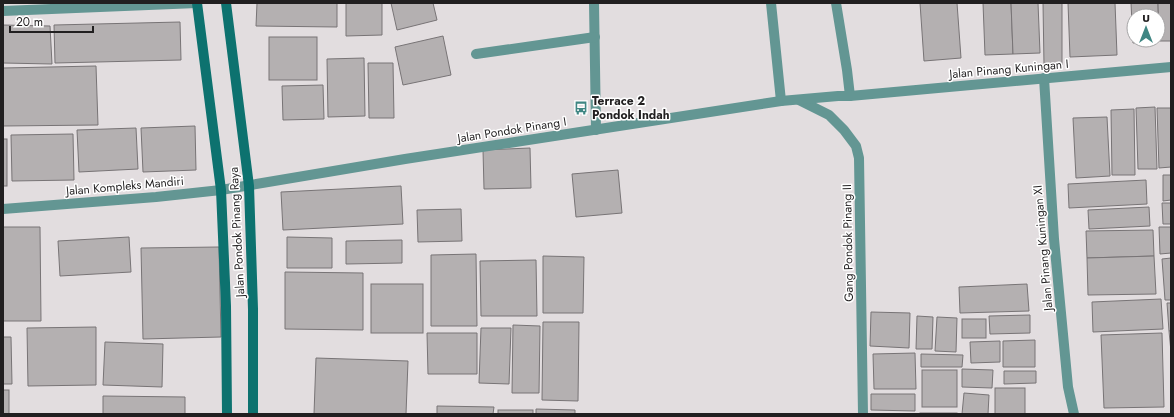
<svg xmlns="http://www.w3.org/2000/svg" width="1174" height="417" font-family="Jost,sans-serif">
<rect width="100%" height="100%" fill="#e2dddf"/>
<g fill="#b4b0b1" stroke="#787476" fill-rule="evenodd">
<path d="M257,3H337V27L256,26Z"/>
<path d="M346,3H382V35L346,36Z"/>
<path d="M391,3H433L437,20L397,30Z"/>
<path d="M920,3H957L961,58L924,61Z"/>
<path d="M983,3H1011L1013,54L985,55Z"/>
<path d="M1011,3H1038L1040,53L1013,54Z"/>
<path d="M1043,3H1062V65H1044Z"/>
<path d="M1068,3H1115L1117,55L1070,57Z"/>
<path d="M1131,3H1158L1159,41L1133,43ZM1134,16H1158V40H1134Z"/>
<path d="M1158,3H1171V41H1159Z"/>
<path d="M180,22L181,60L55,63L54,25Z"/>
<path d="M3,25L50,26L52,64L3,63Z"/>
<path d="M443,36L451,75L403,85L395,47Z"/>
<rect x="269" y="37" width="48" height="43"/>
<path d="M364,58L365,116L328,117L327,59Z"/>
<path d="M368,63H393L394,118H369Z"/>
<path d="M96,66L98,125L3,126V68Z"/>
<path d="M323,85L324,119L283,120L282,86Z"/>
<path d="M1155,107L1157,169H1138L1136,108Z"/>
<path d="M1157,108H1171V167L1159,168Z"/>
<path d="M1134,109L1135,175H1112L1111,110Z"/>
<path d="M1107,117L1110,176L1076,178L1073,118Z"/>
<path d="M195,126L196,170L143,172L141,128Z"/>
<path d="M136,128L138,169L79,172L77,130Z"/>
<path d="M73,134L74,180L12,181L11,135Z"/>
<rect x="3" y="139" width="4" height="47"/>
<path d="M530,148L531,188L484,189L483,150Z"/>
<path d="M618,170L622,213L576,217L572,174Z"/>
<path d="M1163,175H1171V200L1163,201Z"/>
<path d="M1146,180L1147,204L1069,208L1068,184Z"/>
<path d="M401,186L403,224L283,230L281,192Z"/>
<path d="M1162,203H1171V224H1163Z"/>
<path d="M1149,207L1150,226L1089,229L1088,210Z"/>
<path d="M461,209L462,241L418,242L417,210Z"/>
<path d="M3,227H40L41,321H3Z"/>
<path d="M1159,227H1171V253L1160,254Z"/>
<path d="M1153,230L1154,256L1087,258L1086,231Z"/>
<path d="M129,237L131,272L60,276L58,241Z"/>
<path d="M287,237L332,238V268H287Z"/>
<path d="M402,240V263L346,264V241Z"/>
<path d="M219,247L221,337L143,339L141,248Z"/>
<path d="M476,254L477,326H431V255Z"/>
<path d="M543,256L584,257L583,313H543Z"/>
<path d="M1154,256L1156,294L1088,295L1087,258Z"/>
<path d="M1171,258V300H1165L1162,259Z"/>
<path d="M536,260L537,316H481L480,261Z"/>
<path d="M285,272L363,273V330L285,329Z"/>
<rect x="371" y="284" width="52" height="49"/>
<path d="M1027,284L1029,311L960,313L959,287Z"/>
<path d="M1161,299L1163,329L1093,332L1092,302Z"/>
<path d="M1167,303H1171V331H1169Z"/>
<path d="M871,312L910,313L909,348L870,346Z"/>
<path d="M1030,315V333L990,334L989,316Z"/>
<path d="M917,316L933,317L932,349H916Z"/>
<path d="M937,317L957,318L956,352L935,351Z"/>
<rect x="962" y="319" width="24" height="19"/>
<path d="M543,322H579L578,401L542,400Z"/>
<path d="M513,325L540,326L539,393H512Z"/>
<path d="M96,327V385L28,386L27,328Z"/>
<path d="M481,328H511L509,384L479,383Z"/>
<path d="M1169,331H1171V352Z"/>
<path d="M427,333H477V374H428Z"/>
<path d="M1162,333L1164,407L1104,408L1101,335Z"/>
<path d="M3,337H11L12,384H3Z"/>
<path d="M1035,340V367H1003V341Z"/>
<path d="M1000,341V362L971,363L970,342Z"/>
<path d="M105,342L163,344L162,387L103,385Z"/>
<path d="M915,353L916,389H874L873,354Z"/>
<path d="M921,354L963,355L962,367H921Z"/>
<path d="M316,358L408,361L406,414H314Z"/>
<path d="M962,369L993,370L992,388L962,387Z"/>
<rect x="922" y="370" width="35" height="37"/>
<path d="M1004,371H1036V383L1004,384Z"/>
<rect x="995" y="388" width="30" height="26"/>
<rect x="3" y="390" width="6" height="24"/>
<path d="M964,393L989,395L988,414H962Z"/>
<path d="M871,394H915V411L871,410Z"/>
<path d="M103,396L185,397V414H103Z"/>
<path d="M437,406L494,407L493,414H437Z"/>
<path d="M536,409L575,410V414H536Z"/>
<rect x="498" y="410" width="35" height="4"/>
<rect x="920" y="413" width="37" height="1"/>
</g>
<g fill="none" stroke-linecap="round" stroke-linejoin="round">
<path stroke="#639693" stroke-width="10" d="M771,3L781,101"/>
<g stroke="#639693" stroke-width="10">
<path d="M594,3L596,130"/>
<path d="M836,3L847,70L850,96"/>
<path d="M3,11L197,3"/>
<path d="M476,54L595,37"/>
<path d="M1044,78L1054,239L1068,387L1074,414"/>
<path d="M799,100L829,115L844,130L856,146L859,158L863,414"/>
<path d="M3,209L156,197L221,190L405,159L781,101L838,96H850L1171,67"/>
</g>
<g stroke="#0d726f" stroke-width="10">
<path d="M197,3L221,190L226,306L227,414"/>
<path d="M226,3L249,186L253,309V414"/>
</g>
</g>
<defs>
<g id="bus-bare" transform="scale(1.08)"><path d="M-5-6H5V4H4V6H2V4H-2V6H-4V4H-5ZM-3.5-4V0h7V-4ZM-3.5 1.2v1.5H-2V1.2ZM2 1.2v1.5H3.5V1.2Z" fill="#3f8683" stroke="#fff" stroke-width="2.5" paint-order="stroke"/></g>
</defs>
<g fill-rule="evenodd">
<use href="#bus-bare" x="581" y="108"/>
</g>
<g text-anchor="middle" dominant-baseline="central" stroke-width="3" stroke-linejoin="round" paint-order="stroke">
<g font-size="12" fill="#211f20" stroke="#fff">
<text transform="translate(1009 69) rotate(-5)">Jalan Pinang Kuningan I</text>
<text transform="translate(512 130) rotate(-9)">Jalan Pondok Pinang I</text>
<text transform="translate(125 186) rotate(-5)">Jalan Kompleks Mandiri</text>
<text transform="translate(237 232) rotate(-93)">Jalan Pondok Pinang Raya</text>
<text transform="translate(848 243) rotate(-91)">Gang Pondok Pinang II</text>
<text transform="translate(1043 248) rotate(-95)">Jalan Pinang Kuningan XI</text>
</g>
<g font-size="12" font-weight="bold" fill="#211f20" stroke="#fff" text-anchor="start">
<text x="592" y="101">Terrace 2<tspan x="592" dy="14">Pondok Indah</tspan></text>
</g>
</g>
<rect width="1174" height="417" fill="none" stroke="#211f20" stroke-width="8"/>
<g transform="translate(1146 28)"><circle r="19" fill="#ffffff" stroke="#a6a5a6"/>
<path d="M0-3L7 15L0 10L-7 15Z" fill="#3f8683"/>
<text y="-6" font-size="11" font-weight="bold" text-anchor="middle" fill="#211f20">U</text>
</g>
<path d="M10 26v6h83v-6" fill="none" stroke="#211f20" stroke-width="2"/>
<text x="16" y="26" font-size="12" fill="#211f20" stroke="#ffffff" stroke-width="3" paint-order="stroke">20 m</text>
</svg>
